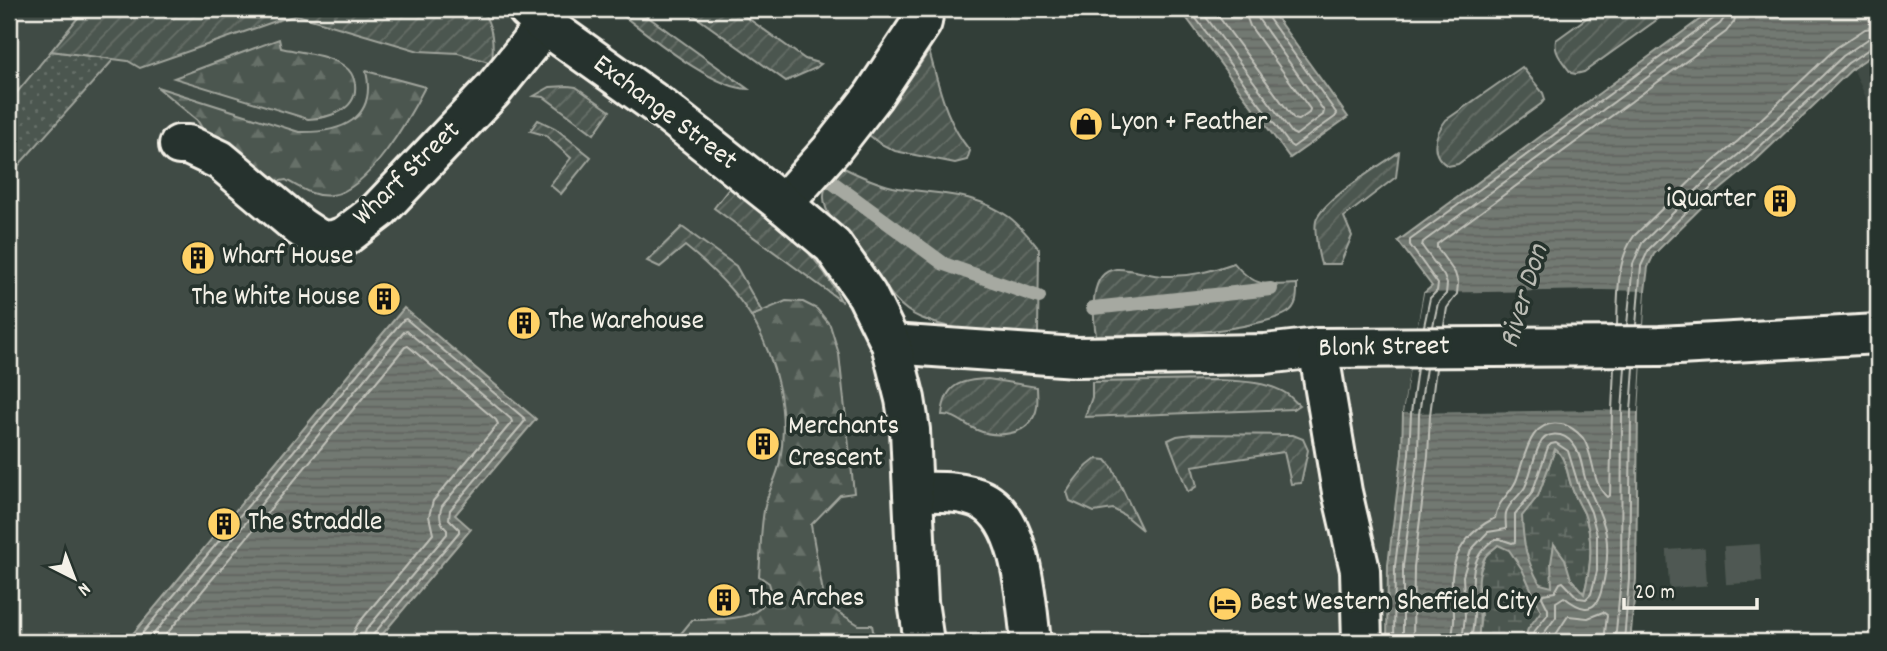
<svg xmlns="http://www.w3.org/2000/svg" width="1887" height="651" font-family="Dekko,sans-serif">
<defs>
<pattern id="grass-dots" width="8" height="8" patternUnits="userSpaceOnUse" patternTransform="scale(1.75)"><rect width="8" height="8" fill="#4c564f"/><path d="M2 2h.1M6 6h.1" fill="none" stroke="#666f68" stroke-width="1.8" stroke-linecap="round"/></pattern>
<pattern id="forest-firs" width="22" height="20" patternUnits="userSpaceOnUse" patternTransform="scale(1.75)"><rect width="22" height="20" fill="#4c564f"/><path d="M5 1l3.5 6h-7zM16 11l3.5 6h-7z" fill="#666f68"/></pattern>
<pattern id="wetland-marsh" width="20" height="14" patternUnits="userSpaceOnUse" patternTransform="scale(1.75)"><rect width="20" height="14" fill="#4c564f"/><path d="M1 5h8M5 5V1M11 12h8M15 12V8" fill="none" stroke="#666f68"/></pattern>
<pattern id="garden-furrows" width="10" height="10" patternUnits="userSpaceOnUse" patternTransform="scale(1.75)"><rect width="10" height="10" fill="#4c564f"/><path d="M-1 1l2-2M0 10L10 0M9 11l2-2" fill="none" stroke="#666f68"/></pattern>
<pattern id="water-rules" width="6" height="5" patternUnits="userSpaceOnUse" patternTransform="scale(1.75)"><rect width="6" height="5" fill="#727972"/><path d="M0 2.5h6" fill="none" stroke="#60635e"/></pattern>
</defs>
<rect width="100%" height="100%" fill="#323e38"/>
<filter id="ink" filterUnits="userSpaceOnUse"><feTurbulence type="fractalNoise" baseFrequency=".0143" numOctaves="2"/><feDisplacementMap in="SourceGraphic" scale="14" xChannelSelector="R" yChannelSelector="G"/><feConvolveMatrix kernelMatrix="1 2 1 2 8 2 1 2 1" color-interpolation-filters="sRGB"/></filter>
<g filter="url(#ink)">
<g fill="#404b44">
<path d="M9,9H529L922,334L1413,349L1403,413L1402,453L1388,565L1387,642H9Z"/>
<path d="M1878,51V122L1877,123L1853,68Z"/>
</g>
<path fill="url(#grass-dots)" stroke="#a0a49c" stroke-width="2" d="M51,51L114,59L9,176V102Z"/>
<g fill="url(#forest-firs)" stroke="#a0a49c" stroke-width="2">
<path d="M279,39L281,48C299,52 329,55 344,66C350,70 354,77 355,84C358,111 328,118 308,119L174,78Z"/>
<path d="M366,71L425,87C409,118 369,190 332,195C315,198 300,188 286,180L274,182L207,136L197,120L157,87L299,132C341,133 377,120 366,71Z"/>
<path d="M786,301L803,302L817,309L830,325L839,354L854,493L840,495L811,525L825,604L859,625H872L875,642H674L692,620C710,619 746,621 759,609C765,604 768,596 771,590L769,583L759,576C761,554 760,527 765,506C768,491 778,476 780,461C789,411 776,359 751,316Z"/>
</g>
<path fill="url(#wetland-marsh)" stroke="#a0a49c" stroke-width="2" d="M1555,449C1566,457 1567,475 1572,488C1575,497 1580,505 1584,513C1594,540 1591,567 1584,594L1571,579L1552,587L1542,612L1528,629L1524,642H1477L1481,616L1478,577L1486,555L1498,545L1538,496Z"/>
<g fill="url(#garden-furrows)" stroke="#a0a49c" stroke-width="2">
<path d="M85,9H481C493,26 494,43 492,63L458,53L419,51L297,15L276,21L140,68L128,61L51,51Z"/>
<path d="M614,9H637L748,89C710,88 646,32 614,9Z"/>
<path d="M685,9H735L805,59L821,64L816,68L786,81Z"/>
<path d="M1599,9H1672L1584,72L1576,74L1571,73C1564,63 1553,53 1556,40Z"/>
<path d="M929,51C940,89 945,120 970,151L967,160L955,163L895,151L879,143L865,132L900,94Z"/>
<path d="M1522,67L1543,93L1545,99L1541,104L1458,164L1448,166C1429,155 1434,135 1446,120Z"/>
<path d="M568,86L576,87L610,111L594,134L544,97L534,96L550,87Z"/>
<path d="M538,120L555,128L591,157L561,194L550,185L571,158L545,135L530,131Z"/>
<path d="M1399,152L1396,177L1344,217L1352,236L1340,264H1321C1318,255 1314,230 1316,221C1322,200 1380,166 1399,152Z"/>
<path d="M842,167C858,175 875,183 893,187C935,195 971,190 1009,217C1020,225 1030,238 1039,249L1038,334C1000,334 957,333 921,318C890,305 880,274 861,250C849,234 825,221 824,198C823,185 833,175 842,167Z"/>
<path d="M731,186C773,219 819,252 841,301L714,208Z"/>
<path d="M682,227L736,266L762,312L751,316C733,288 711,267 685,246L660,267L647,261Z"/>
<path d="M1234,263C1253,287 1268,286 1297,284C1297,295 1298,306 1287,313C1279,318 1266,321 1257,323C1204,336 1150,334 1096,335C1093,316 1088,272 1116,269C1132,268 1149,276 1165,276C1190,277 1211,271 1234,263Z"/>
<path d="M988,379L1037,387C1037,395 1039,406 1035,414C1026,436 996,438 977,430C964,425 956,414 942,415C945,384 960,380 988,379Z"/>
<path d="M1215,380C1238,381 1267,381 1287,394C1291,397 1295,402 1299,405L1293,409L1085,417L1092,397V382Z"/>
<path d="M1192,434L1293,435L1303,439L1308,450L1301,483L1291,484L1284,452L1192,466L1197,486L1188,492L1168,440L1177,436Z"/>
<path d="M1096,459L1106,460L1112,467L1142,530L1124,515L1113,509L1094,512L1070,501L1067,492C1075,478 1083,468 1096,459Z"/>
</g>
<g fill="url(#water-rules)" stroke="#a6a9a1" stroke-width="2" fill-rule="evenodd">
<path d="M1180,9H1270L1348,117L1290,158Z"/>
<path d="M1714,9H1878V51L1853,68L1755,161L1716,193L1654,254L1648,267L1645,291L1638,412L1636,579L1630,642H1524L1528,629L1541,611L1522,569L1509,550L1498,545C1494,549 1488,552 1485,557C1471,582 1485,614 1477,642H1387L1388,565L1402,453L1403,413L1424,293L1432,286L1398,241ZM1555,449C1567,457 1567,475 1572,488C1575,497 1580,505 1584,513C1594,540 1591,567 1584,594L1571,579L1565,559L1554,544L1551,563L1552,587L1540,584C1526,560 1523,544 1522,516L1538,496Z"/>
<path d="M404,308L536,419L455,515L471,529L376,642H126Z"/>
</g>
<path fill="#323e38" d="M1603,290L1645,291L1638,412L1600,410L1403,413L1413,349L1424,293Z"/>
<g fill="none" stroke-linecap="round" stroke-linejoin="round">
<g stroke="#c0c1b9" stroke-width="2">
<path d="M1189,9L1290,145L1293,147L1335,117L1337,114L1267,16L1265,9"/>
<path d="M1200,9L1292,133L1296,135L1323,115L1324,111L1259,20L1256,9"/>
<path d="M1213,9L1294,119L1299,120L1309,113L1310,109L1250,26L1247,18L1246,9"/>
<path d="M1617,325C1618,296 1616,261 1634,236L1698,174L1738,141L1836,48L1865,29L1878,27"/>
<path d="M1627,325L1633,264L1642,243L1705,182L1745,149L1843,56L1868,39L1878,37"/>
<path d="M1636,325L1641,266L1649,249L1711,188L1750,156L1848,63L1872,47L1878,46"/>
<path d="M1424,326L1430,298L1437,291L1438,284L1410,245V240L1714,18L1717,14V9"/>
<path d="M1433,326L1438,303L1446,294L1447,284L1444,276L1422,246L1423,242L1720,24L1725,17L1726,9"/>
<path d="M1444,326L1447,308L1457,294L1458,283L1455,273L1437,248V244L1726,32L1734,22L1737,9"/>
<path d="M135,642L380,347L403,320L406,319L524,418L525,421L450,510L449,519L459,529V532L373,635L371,642"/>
<path d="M147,642L387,352L404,332L407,331L511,419L512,422L442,506C438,516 440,523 447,530V534L366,630L363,642"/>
<path d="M160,642L395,359L405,347L408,346L496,420L498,424L433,501L429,516L433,534L358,624L353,633L352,642"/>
<path d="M1394,642L1395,566L1409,454L1411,413L1417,368"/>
<path d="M1403,642V566L1418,455L1419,414L1426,368"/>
<path d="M1413,642L1414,567L1428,456L1430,415L1436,368"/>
<path d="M1451,642C1452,633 1455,624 1454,615C1454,602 1451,589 1452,577C1454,549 1472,529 1495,518C1498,500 1509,496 1516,481C1525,460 1528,418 1561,424C1569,425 1578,432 1583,438C1595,456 1591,483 1607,497L1610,495L1612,411L1614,367"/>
<path d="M1462,642L1465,616L1463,576L1471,550L1488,532L1506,529C1506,524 1505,518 1506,513C1509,502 1520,496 1525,487C1531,474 1533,459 1539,446C1545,431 1563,431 1573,444C1582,454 1582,472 1587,484C1594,501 1603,516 1606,534C1609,553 1606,574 1601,592C1594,617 1578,608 1564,597L1556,602V617L1542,636L1540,642"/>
<path d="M1471,642C1472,633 1474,624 1474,614C1473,584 1466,558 1495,539H1500L1512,543L1515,542V514L1532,493L1548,447L1551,444L1556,443L1568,451L1579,487L1591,512L1597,535V571L1591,594L1586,599L1578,598L1563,582L1560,583L1555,592L1543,594L1542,597L1548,609V614L1534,632L1531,642"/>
<path d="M1551,642L1568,616L1588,618L1603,612L1607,615L1604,642"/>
<path d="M1615,642L1621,578L1622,412L1625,367"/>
<path d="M1624,642L1629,579L1631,412L1634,367"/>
</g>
<g stroke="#a6a9a1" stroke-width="14">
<path d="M829,180L944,264L1039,297"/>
<path d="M1093,308L1271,289"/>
</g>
<path stroke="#4f5952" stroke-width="38" stroke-dasharray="38 19" stroke-linecap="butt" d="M1668,569L1761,563"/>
<g stroke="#f4f1e8" stroke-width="44">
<g id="street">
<path d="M179,145H188L220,160L300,227L321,241L334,240L345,236L379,210L493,90L545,25"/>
<path d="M783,204L831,150L873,96L922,22L924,9"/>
<path d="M891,344L1076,357L1265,354L1318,348L1660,346L1878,334"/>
<path d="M1318,348L1342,492L1360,570L1362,642"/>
<path d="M913,492C936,492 960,490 982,500C1023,520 1026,602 1031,642"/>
</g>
</g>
<g stroke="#f4f1e8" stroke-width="44">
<path id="secondary" d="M527,9L545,25L663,109L783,204L833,246L867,295L891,344L905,399L910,430L918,602L924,642"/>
</g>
<use href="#street" stroke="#26332d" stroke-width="38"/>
<use href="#secondary" stroke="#26332d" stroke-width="38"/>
</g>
</g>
<defs>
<g id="shop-disc" transform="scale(1.75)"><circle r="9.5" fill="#ffd166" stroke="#26332d"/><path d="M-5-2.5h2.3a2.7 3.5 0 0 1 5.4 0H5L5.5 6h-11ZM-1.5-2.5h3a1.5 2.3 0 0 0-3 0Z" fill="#111"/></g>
<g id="building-disc" transform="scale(1.75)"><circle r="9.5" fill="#ffd166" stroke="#26332d"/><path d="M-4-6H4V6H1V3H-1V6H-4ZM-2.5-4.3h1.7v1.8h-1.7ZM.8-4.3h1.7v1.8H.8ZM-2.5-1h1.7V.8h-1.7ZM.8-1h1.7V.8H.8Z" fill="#111"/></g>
<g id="hotel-disc" transform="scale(1.75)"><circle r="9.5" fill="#ffd166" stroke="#26332d"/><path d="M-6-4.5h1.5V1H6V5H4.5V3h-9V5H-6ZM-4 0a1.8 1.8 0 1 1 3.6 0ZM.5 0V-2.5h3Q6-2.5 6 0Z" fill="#111"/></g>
</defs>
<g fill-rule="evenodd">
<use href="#shop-disc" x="1086" y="124"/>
<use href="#building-disc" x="1780" y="201"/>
<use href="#building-disc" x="198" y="258"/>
<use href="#building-disc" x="384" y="299"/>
<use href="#building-disc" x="524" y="323"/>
<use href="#building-disc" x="763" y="444"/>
<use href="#building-disc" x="224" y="524"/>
<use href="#building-disc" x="724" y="600"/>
<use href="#hotel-disc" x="1225" y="604"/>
</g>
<g text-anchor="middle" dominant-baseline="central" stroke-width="7" stroke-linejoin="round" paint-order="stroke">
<g font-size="28" fill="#f4f1e8" stroke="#26332d">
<text transform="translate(664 114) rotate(37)">Exchange Street</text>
<text transform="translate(408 175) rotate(-44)">Wharf Street</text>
<text transform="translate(1384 349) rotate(-1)">Blonk Street</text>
</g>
<g font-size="28" fill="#f4f1e8" stroke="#26332d" text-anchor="start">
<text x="1110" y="124">Lyon + Feather</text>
<text x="1756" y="201" text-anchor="end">iQuarter</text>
<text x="222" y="258">Wharf House</text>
<text x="360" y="299" text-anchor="end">The White House</text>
<text x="548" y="323">The Warehouse</text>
<text x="788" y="428">Merchants<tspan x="788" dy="32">Crescent</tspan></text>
<text x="248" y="524">The Straddle</text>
<text x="748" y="600">The Arches</text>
<text x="1250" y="604">Best Western Sheffield City</text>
</g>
<g font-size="30" font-style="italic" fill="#babbb3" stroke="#26332d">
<text transform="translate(1526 297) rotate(-73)">River Don</text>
</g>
</g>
<rect width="1887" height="651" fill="none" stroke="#26332d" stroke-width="35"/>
<rect x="18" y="18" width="1852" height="616" fill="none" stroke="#f4f1e8" stroke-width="2.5" filter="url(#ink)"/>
<g transform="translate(74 578) rotate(138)" stroke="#26332d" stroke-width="5" paint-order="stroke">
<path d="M0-5L12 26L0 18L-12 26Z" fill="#f4f1e8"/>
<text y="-10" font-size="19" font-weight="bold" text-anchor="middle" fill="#f4f1e8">N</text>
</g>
<path d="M1624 598v10h133v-10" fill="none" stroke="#f4f1e8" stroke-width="3.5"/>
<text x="1635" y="598" font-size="21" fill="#f4f1e8" stroke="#26332d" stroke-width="5" paint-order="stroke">20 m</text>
</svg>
